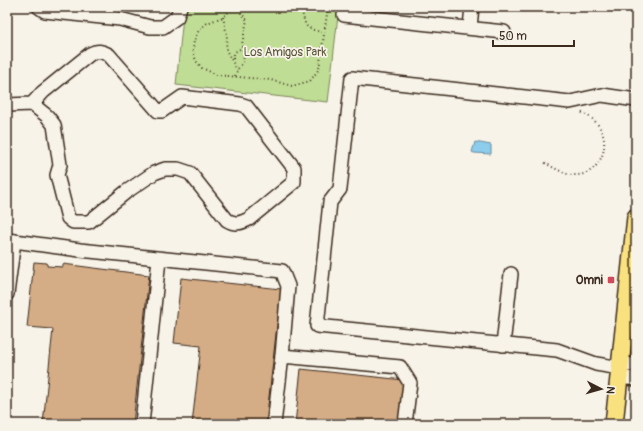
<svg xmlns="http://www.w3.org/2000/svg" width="643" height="431" font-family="Pangolin,sans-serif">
<rect width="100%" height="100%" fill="#f7f3e8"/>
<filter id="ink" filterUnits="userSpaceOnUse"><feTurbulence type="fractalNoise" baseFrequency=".025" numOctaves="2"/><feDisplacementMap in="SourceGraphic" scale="8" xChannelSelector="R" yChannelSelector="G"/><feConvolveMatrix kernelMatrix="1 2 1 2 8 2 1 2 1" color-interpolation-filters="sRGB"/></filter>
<g filter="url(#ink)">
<path fill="#bfdd95" stroke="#7d845a" d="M184,7H339L328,102L176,85Z"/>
<path fill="#8ccced" stroke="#6c8b9a" d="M475,142L491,145V154L474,153L472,152Z"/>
<g fill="#d4ac85" stroke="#3b2a1e">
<path d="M34,262L47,263V266L63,267V264L149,275L133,424H43L53,329L27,327Z"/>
<path d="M181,278L281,289L266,424H192L201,346L174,343Z"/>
<path d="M301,369L404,380L399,424H295Z"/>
</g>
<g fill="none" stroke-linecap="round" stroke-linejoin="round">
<g stroke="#3b2a1e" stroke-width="16">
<g id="minor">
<path d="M39,7L45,11L120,19L150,27H163L177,17L180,7"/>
<path d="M344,15L504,32"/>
<path d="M470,27L472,7"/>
<path d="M7,105L32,104L47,116L54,125L60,165L57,175L68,218L73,222H89L126,192L154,173L165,169H178L190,173L227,220C235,225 241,223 249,219L294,182V168L246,106L240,104L182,97L162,111H158L109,55C101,51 98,50 90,54L43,92L32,104"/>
<path d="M7,240L80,250L282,271L288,286L282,356"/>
<path d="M7,294L14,241"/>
<path d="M503,345L511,274"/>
<path d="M620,364L636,365"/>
<path d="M620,368L596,364L557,350L317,326L330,202L340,189L352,78L570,102L602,95L636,100"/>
<path d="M619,377L636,379"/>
<path d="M142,424L159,259"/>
<path d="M274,424L282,356L400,367L410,383L405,424"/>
</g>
</g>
<g stroke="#3b2a1e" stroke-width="20">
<path id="major" d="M614,424L636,217"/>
</g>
<g stroke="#3b2a1e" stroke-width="2" stroke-dasharray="1 3" stroke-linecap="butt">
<path d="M234,7L223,17L207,23L199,30L194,40L193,51L196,61L202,68L217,75L271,80L292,86L310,81L319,69L328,7"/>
<path d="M274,7L282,10L293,7"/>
<path d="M300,7C308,27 300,27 325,33"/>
<path d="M223,17L227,35L226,50L237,70"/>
<path d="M233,59C234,52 236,50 243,48"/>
<path d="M235,76L237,70L244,61L242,44L247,20L236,7"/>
<path d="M545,163C553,167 565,175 574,175C605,177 620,127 580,112"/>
</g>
<use href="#minor" stroke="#f7f3e8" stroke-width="13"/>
<use href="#major" stroke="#fae180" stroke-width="17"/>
</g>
</g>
<rect fill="#d1495b" stroke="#f7f3e8" stroke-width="1.5" x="607" y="276" width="8" height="8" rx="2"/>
<g text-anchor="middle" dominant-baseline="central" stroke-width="3.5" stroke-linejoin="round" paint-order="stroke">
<g font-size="12" fill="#5c573c" stroke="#f7f3e8">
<text x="285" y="52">Los Amigos Park</text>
</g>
<g font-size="12" font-weight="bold" fill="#3b2a1e" stroke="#f7f3e8" text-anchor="end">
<text x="603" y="280">Omni</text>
</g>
</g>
<rect width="643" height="431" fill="none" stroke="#f7f3e8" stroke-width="24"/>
<rect x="12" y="12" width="619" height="407" fill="none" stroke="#3b2a1e" stroke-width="1.5" filter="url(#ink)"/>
<g transform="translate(601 389) rotate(96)" stroke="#f7f3e8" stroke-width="3" paint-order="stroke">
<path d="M0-3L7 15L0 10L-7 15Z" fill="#3b2a1e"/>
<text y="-6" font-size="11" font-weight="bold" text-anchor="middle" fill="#3b2a1e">N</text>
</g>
<path d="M493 40v6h81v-6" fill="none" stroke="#3b2a1e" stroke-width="2"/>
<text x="499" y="40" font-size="12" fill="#3b2a1e" stroke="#f7f3e8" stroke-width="3" paint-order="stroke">50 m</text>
</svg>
